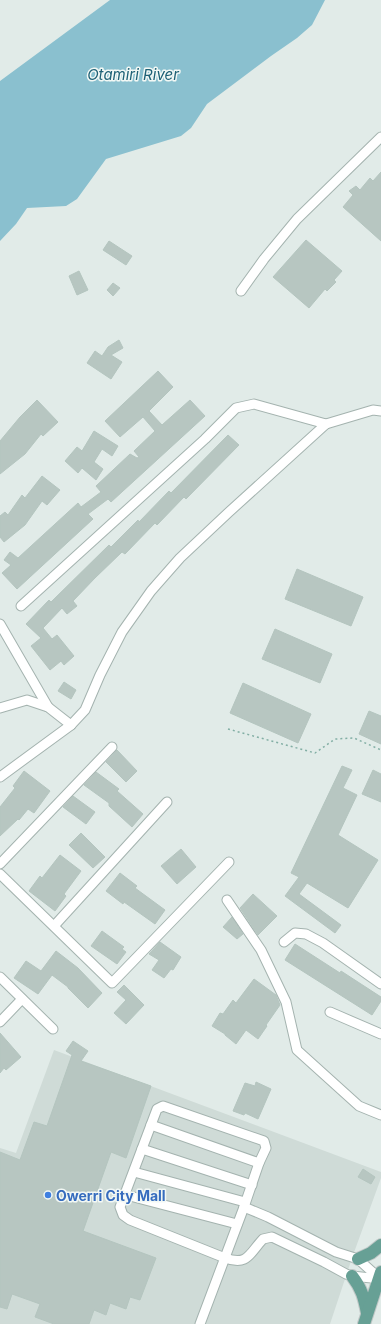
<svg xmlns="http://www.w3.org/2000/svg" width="381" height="1324" font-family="Inter,sans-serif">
<rect width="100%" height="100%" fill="#e1ebe8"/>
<path fill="#cfdbd7" d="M54,1050L381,1172V1178L352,1258L330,1324H0V1148L16,1153Z"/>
<path fill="#8ac0cf" d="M110,0H325L312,25L297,38L271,56L207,104L191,128L181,136L106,159L77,199L66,206L27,208L16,224L0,241V81Z"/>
<g fill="#b7c6c1" stroke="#b4c5bf">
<path d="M381,172V241L343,207L353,195L349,191L356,186L360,190L370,178L373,181Z"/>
<path d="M306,240L342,271L334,280L336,282L327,291L325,289L309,308L273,277Z"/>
<path d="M109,241L132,256L126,265L103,250Z"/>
<path d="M79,271L88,290L77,295L69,276Z"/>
<path d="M113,283L120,288L113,296L107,290Z"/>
<path d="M119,340L123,348L111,355L122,362L111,379L87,363L95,351L102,356L108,347Z"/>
<path d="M158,371L173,387L149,411L162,425L190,400L205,416L111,502L108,499L88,514L93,519L17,589L2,573L11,565L4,560L10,552L18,558L78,503L81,507L101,492L96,486L130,454L137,458L139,457L134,451L155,431L143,417L120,437L105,421Z"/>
<path d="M37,400L58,422L43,436L41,434L25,454L0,474V441L20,417Z"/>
<path d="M94,431L118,446L112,456L102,449L94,462L103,469L96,480L82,468L78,473L65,461L77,447L82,451Z"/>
<path d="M228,435L239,445L186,499L184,497L157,525L155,523L125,554L122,552L95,578L73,601L77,606L67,614L62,608L43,628L52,639L57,635L74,656L64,665L61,661L50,670L31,646L41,638L26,624L49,600L51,602L109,545L111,547L138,520L139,522L169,491L171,493Z"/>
<path d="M42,476L60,490L47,505L42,501L25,525L4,542L0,537V516L5,512L8,515L22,495L25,498Z"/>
<path d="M297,569L363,597L351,626L285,599Z"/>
<path d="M275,629L332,654L320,683L262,659Z"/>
<path d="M64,682L76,690L71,699L58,691Z"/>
<path d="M243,683L311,714L298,743L230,713Z"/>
<path d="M369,711L381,716V744L359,734Z"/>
<path d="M117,750L137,771L126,782L106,762Z"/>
<path d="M342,766L352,770L343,788L357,795L338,835L378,860L348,908L307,883L299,894L341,925L335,933L285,896L299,877L291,873Z"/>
<path d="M373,770L381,774V802L362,794Z"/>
<path d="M24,771L50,791L34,813L28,809L19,820L18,819L0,836V807L15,788L13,786Z"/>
<path d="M96,772L119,789L117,791L143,814L132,827L109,806V803L84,785Z"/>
<path d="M73,796L95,812L86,824L63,807Z"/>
<path d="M81,833L105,857L93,868L69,845Z"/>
<path d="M181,849L196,867L177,884L161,866Z"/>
<path d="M60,855L81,871L64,894L66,896L55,911L29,891L40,876L42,878Z"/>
<path d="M120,873L137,886L135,888L165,910L155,924L124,902L123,904L106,891Z"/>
<path d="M253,894L277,916L258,935L240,908Z"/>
<path d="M232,917L243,934L237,939L223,927Z"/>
<path d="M102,931L124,947L122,949L126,952L117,964L91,946Z"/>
<path d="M160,942L181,957L173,970L171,969L164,978L152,970L159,960L149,954Z"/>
<path d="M295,944L340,973L341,971L381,997V1001L372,1015L285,960Z"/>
<path d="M56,951L78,968L102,993L88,1008L68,988V987L52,975L38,994L14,978L26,961L41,971Z"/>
<path d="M254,979L276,995L280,1005L266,1025L267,1026L258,1039L246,1030L236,1044L225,1035V1034L212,1026L220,1013L223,1014L233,1000L236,1003Z"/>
<path d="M124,985L144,1005L126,1024L114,1013L126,1000L117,992Z"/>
<path d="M0,1033L21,1057L6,1070L4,1068L0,1073Z"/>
<path d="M73,1041L88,1051L81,1061L151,1086L126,1158L111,1152L83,1231L156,1258L140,1300L130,1297L126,1309L110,1303L106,1315L94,1310L89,1324H54L35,1317L40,1304L12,1294L7,1309L0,1307V1152L20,1160L34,1122L47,1126L72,1055L66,1051Z"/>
<path d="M256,1082L271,1089L258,1119L245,1113L244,1115L233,1111L245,1083L255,1086Z"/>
<path d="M363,1169L375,1177L371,1184L358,1177Z"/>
</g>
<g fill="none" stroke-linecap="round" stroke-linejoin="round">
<g stroke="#a4b3af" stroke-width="11">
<g id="minor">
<path d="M241,291L264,259L297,219L381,137"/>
<path d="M21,606L205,439L236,408L254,404L326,424"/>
<path d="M0,624L48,707"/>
<path d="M0,708L27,700L48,707L71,725"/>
<path d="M0,777L71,725L85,710L100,675L122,632L151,591L180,558L229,512L326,424L373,410L381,411"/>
<path d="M0,864L112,747"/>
<path d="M0,874L112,983L229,862"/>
<path d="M227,900L261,950L286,1002L297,1050L359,1106L381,1115"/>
<path d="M54,926L167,802"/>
<path d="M284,942L295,933L306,934L323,943L381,984"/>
<path d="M0,977L53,1029"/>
<path d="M330,1012L381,1034"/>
<path d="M0,1022L22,999"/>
<path d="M151,1125L259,1163"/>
<path d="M142,1149L252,1185"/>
<path d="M134,1172L245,1202"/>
<path d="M126,1195L237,1224"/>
<path d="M244,1207L268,1217L336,1252L358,1259L379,1278"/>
<path d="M200,1324L244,1207L259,1163L266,1148L264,1141L163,1106L157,1109L120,1207L123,1215L130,1220L225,1258C248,1266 249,1254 263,1239L272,1237L324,1262L346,1274L352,1276L381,1279"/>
</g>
</g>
<g stroke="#c1c8c7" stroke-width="14">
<g id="major">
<path d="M358,1259L371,1253L381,1245"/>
<path d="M352,1276C362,1289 364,1298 367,1313"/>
<path d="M364,1324L381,1272"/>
</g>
</g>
<path stroke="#82aea4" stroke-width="1.5" stroke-dasharray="2 3" stroke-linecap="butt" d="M228,729L315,753L335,739L354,738L381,750"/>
<use href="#minor" stroke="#fff" stroke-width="9"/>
<use href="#major" stroke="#67a095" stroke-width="12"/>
</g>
<circle fill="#3f7fe0" stroke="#f2f8f5" stroke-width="1.5" cx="48" cy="1195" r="4"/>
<g text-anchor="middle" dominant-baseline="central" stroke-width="3" stroke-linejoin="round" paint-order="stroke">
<g font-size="14" font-weight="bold" fill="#366cbe" stroke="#f2f8f5" text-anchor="start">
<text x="56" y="1195">Owerri City Mall</text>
</g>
<g font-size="15" font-style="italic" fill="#1e6176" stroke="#f2f8f5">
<text x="133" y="74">Otamiri River</text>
</g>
</g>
</svg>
